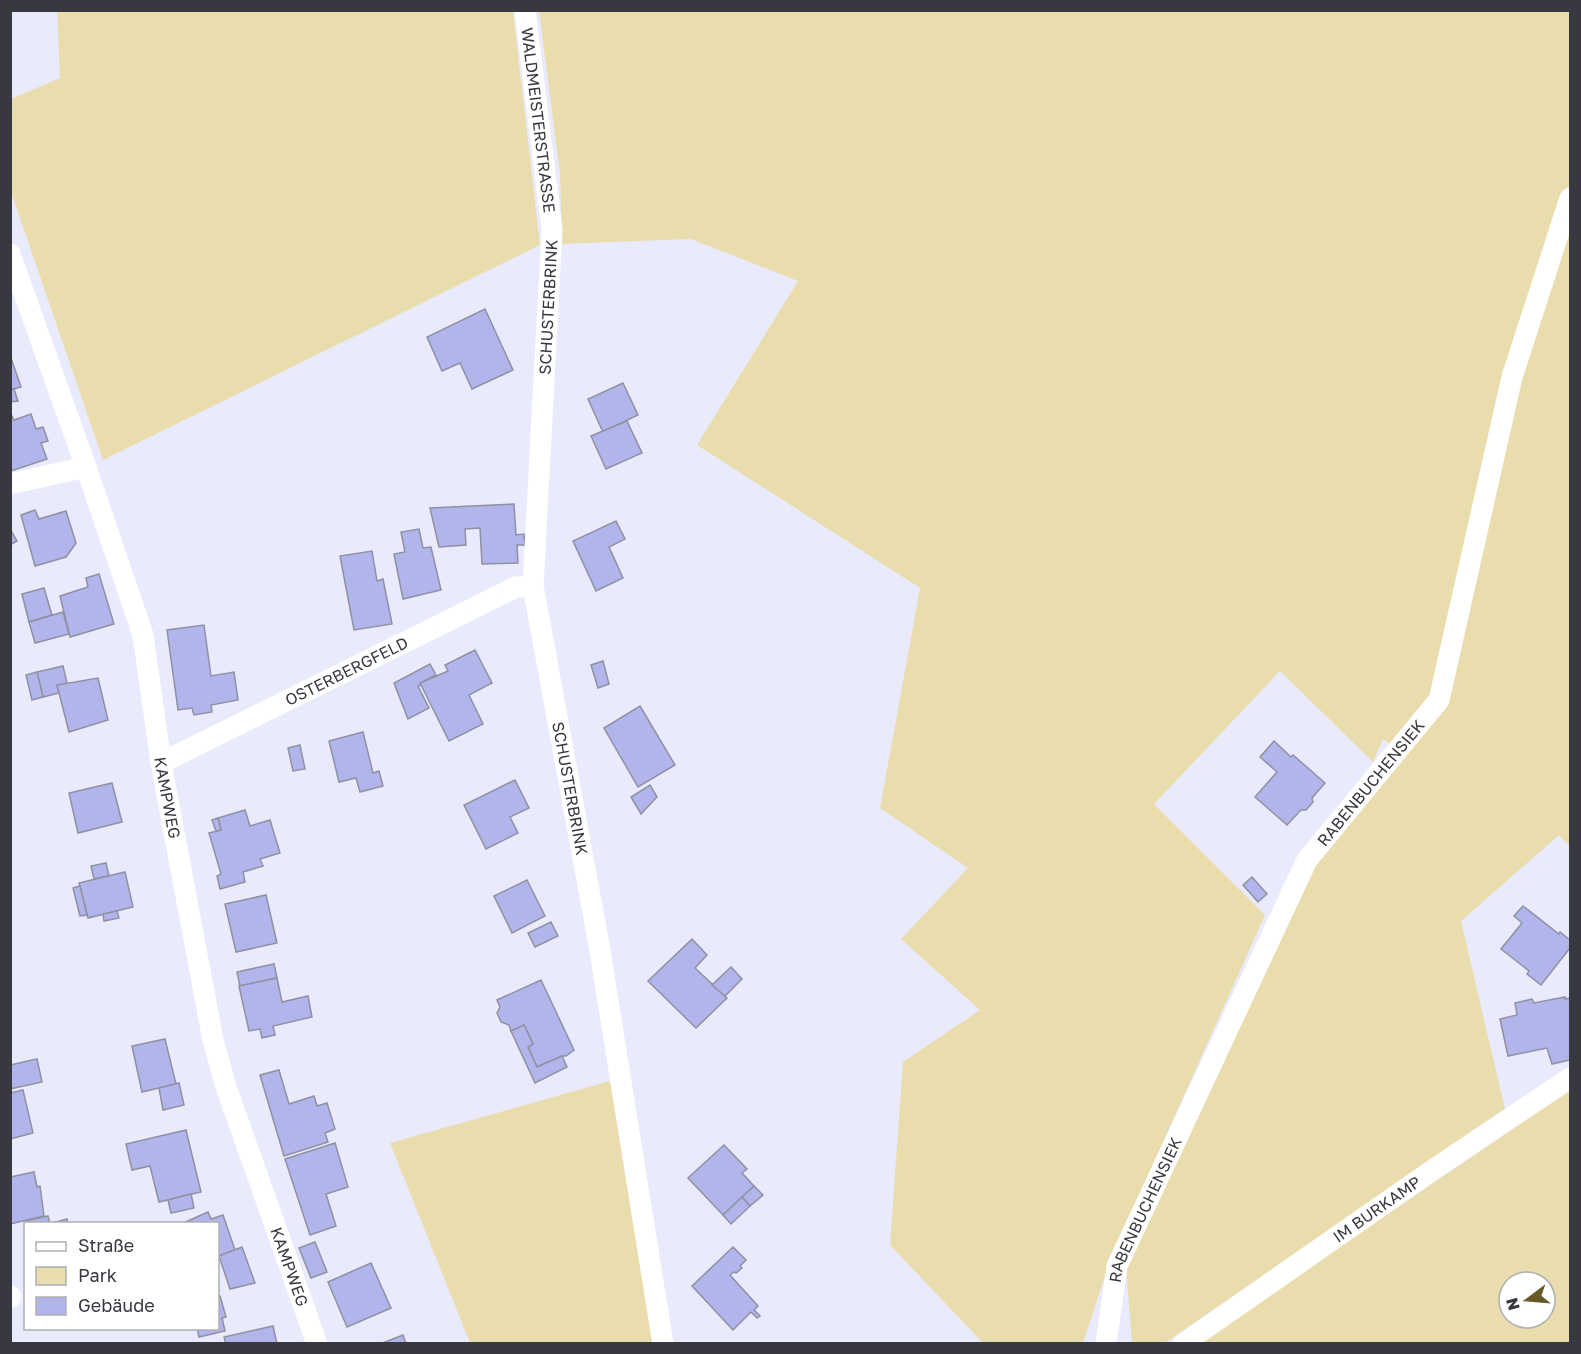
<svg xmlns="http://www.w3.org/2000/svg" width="1581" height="1354" font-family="'Golos Text',sans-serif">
<rect width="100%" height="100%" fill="#e9ebfd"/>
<g fill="#e9ddae" fill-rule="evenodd">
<path d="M57,11H513L540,245L103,460L11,192V99L60,78Z"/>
<path d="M539,11H1570V847L1559,835L1461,921L1505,1109L1165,1343H1132L1126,1267L1316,864L1403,753L1383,739L1373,762L1280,671L1154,804L1265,915L1111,1258L1083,1343H983L890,1245L903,1062L980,1010L901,939L968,868L880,808L920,588L697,445L798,281L691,239L562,244L560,174Z"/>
<path d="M610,1081L654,1343H470L390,1143Z"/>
<path d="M1570,1090V1343H1198ZM1509,1282H1545V1318H1509Z"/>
</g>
<g fill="#b1b5eb" stroke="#8f91a2" stroke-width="1.5">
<path d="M485,309L513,370L472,389L460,363L442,371L427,337Z"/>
<path d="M10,355L21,387L10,390Z"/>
<path d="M623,383L638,415L603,432L588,399Z"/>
<path d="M14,389L18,401L10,402V390Z"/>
<path d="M10,412L14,420L31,414L36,429L43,427L48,441L41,443L47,459L11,471Z"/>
<path d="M627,421L642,453L606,469L591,436Z"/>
<path d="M514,504L516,535L524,534L525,545H517L518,563L482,564L480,528L465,529L466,545L439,547L430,508Z"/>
<path d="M35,510L39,519L66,511L76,543L66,557L35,566L21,515Z"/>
<path d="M616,521L625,539L609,547L623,578L596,591L573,541Z"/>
<path d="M10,529L17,541L10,545Z"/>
<path d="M419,529L423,548L431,547L441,590L403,599L394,554L405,552L401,532Z"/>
<path d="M372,551L377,581L383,579L392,624L354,630L340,556Z"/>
<path d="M99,574L114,624L70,637L60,596L88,587L86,578Z"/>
<path d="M44,588L52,615L29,622L22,594Z"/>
<path d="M63,612L69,634L35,643L29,622Z"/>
<path d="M204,625L211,676L234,672L238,700L211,705L212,712L194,715L192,708L178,710L167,630Z"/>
<path d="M475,650L492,683L469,695L483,724L449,741L420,683L448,671L445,665Z"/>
<path d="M603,661L609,684L598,688L591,665Z"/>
<path d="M430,664L436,675L420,683L421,685L418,686L429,708L408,719L394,683Z"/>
<path d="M63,666L67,683L57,685L59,693L43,697L37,672Z"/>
<path d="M37,672L43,697L32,700L26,675Z"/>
<path d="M98,678L108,720L69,732L57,685Z"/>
<path d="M640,706L675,765L638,787L604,728Z"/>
<path d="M363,732L373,773L379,771L383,786L360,792L356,778L339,782L329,741Z"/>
<path d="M1274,741L1291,757L1293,755L1325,783L1312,798L1313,802L1306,810H1301L1287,825L1255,797L1277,772L1260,757Z"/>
<path d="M300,745L305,769L293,771L288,748Z"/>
<path d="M515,780L529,808L510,817L518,833L486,849L464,805Z"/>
<path d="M112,783L122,822L78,833L69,793Z"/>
<path d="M650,785L657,797L641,814L631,797Z"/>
<path d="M245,810L250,826L270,820L280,853L260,859L263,866L243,872L245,882L220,889L217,876L221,874L209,833L221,830L218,818Z"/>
<path d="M218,818L221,830L216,831L212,820Z"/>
<path d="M106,863L109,876L94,879L91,866Z"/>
<path d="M125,872L133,907L88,918L79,883Z"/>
<path d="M1252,877L1267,894L1258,902L1243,885Z"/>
<path d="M527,880L545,916L512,933L494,896Z"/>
<path d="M80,886L87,915L80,916L73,888Z"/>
<path d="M266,895L277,943L236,952L225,904Z"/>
<path d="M1523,906L1559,934L1560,932L1570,940V948L1541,985L1527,974L1529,971L1501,949L1522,923L1514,916Z"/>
<path d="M117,911L119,918L104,921L103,914Z"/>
<path d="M551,922L558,936L535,947L528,933Z"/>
<path d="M692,939L707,955L695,968L727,998L696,1028L648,981Z"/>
<path d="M274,964L277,978L240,986L237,972Z"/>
<path d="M731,967L742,979L725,996L712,985Z"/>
<path d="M277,978L282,1002L308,996L312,1017L273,1026L275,1035L262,1038L260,1029L249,1031L239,986Z"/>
<path d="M541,980L574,1050L566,1056H562L537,1067L528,1047L533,1044L524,1025L511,1031L509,1025L501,1022L497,1013L500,1007L497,1000Z"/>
<path d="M1565,997V999L1570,998V1060L1552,1064L1547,1048L1508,1056L1500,1019L1517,1015L1515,1003L1532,999L1534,1003Z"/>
<path d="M524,1025L533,1044L528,1047L537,1067L562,1056L567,1067L535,1083L511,1031Z"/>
<path d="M165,1039L176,1084L142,1092L132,1046Z"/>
<path d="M37,1059L42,1082L10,1089V1065Z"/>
<path d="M279,1070L289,1104L314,1096L317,1106L327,1103L335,1129L325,1133L328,1142L284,1156L260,1075Z"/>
<path d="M179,1083L184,1105L163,1110L159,1088Z"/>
<path d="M23,1090L33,1133L10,1139V1093Z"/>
<path d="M186,1130L201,1192L159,1202L150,1166L132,1170L126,1144Z"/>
<path d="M335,1143L348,1187L326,1194L336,1226L310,1235L285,1159Z"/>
<path d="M724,1145L747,1169L742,1173L754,1186L723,1215L688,1178Z"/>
<path d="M34,1172L37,1187L40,1186L44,1216L10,1224V1177Z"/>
<path d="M754,1186L763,1195L750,1206L742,1197Z"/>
<path d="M191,1194L194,1208L171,1213L168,1200Z"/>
<path d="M742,1197L750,1206L731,1224L723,1215Z"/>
<path d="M208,1212L211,1219L223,1215L235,1250L218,1257V1224H181Z"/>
<path d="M48,1216L50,1224H26L25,1221Z"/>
<path d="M67,1219L68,1224H52V1223Z"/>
<path d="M315,1242L327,1272L311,1278L299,1248Z"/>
<path d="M242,1247L255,1283L230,1289L219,1256Z"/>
<path d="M733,1247L746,1260L740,1266L742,1268L736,1273L734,1272L730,1275L758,1306L754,1310L760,1316L757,1318L751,1312L733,1330L692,1286Z"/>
<path d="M371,1263L391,1308L347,1327L328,1282Z"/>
<path d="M220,1296L226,1317L222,1318L225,1331L199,1337L197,1328H218V1297Z"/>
<path d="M273,1326L277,1344H226L224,1337Z"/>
<path d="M403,1335L406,1344H380Z"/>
</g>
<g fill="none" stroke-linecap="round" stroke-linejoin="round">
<g stroke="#fff" stroke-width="21">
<path id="s1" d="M525,10L552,230L533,586L599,945L663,1344"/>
<path id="s2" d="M10,254L86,467L143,635L161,763L213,1040L225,1084L317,1344"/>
<path d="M10,484L86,467"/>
<path id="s3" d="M161,763L516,587L533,586"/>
<path d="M10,1296L11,1297"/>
<path id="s4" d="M1106,1344L1117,1266L1307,860L1439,700L1512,377L1570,198"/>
<path id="s5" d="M1183,1344L1434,1169L1570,1078"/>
</g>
</g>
<g text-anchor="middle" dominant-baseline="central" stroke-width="4.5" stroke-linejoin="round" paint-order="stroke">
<g font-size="16" fill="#383940" stroke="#fff">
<text stroke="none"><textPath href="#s1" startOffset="111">WALDMEISTERSTRASSE</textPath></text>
<text transform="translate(548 307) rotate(-87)">SCHUSTERBRINK</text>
<text stroke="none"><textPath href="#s3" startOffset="207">OSTERBERGFELD</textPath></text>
<text stroke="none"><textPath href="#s4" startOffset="627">RABENBUCHENSIEK</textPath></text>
<text stroke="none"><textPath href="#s1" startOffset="784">SCHUSTERBRINK</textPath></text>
<text stroke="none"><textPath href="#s2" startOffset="568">KAMPWEG</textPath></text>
<text stroke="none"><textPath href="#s5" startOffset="236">IM BURKAMP</textPath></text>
<text stroke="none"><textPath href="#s4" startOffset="141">RABENBUCHENSIEK</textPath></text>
<text stroke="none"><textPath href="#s2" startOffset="1054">KAMPWEG</textPath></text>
</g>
</g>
<rect width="1581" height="1354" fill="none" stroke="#383940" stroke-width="24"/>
<rect x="24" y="1222" width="195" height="108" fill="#ffffff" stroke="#afb0b3" stroke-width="1.5"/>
<rect x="36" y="1242" width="30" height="9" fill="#ffffff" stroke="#afb0b3" stroke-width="1.5"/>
<text x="78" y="1252" font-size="18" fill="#383940">Straße</text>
<rect x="36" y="1267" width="30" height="18" fill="#e9ddae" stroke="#afb0b3" stroke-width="1.5"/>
<text x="78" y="1282" font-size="18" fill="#383940">Park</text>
<rect x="36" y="1297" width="30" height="18" fill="#b1b5eb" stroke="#afb0b3" stroke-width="1.5"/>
<text x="78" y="1312" font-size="18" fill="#383940">Gebäude</text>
<g transform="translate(1527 1300) rotate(254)"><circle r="28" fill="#ffffff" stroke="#afb0b3" stroke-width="1.5"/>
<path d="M0-4.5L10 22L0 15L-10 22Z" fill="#675a27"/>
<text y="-9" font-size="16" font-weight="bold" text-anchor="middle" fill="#383940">N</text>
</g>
</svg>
